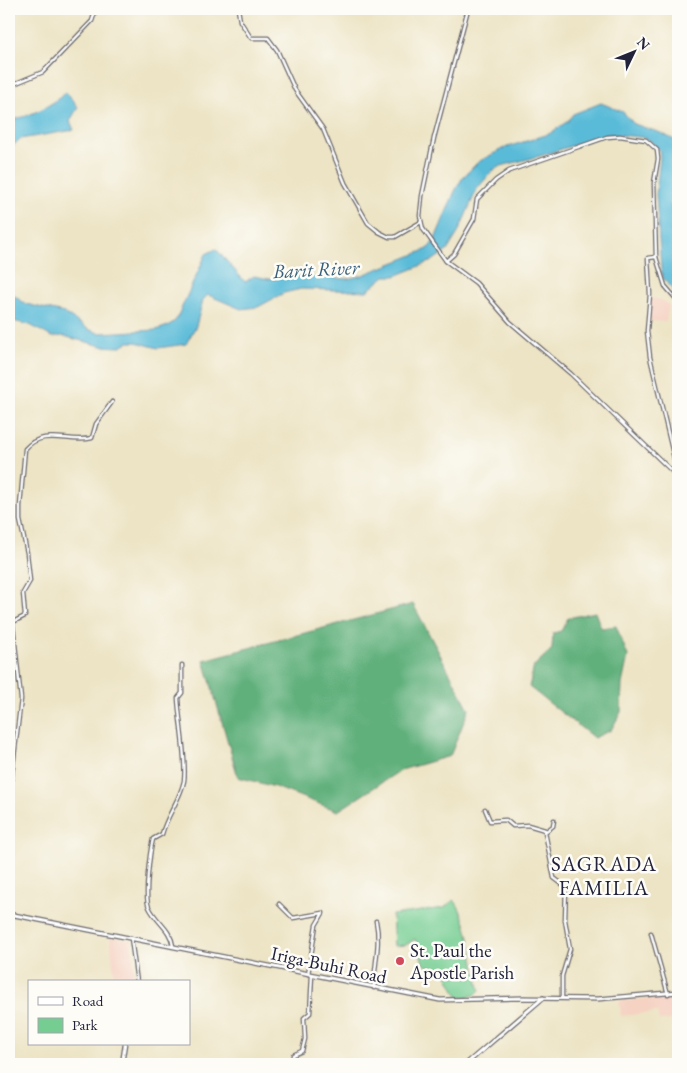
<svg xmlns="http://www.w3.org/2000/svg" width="687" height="1073" font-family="'EB Garamond',serif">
<rect width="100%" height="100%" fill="#fdfcf7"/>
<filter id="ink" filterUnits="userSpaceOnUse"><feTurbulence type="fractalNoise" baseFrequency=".02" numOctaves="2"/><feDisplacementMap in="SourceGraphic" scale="10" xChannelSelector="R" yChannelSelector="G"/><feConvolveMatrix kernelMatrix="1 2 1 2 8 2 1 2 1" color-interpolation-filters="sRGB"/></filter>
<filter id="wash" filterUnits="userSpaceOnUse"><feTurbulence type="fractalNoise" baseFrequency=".0096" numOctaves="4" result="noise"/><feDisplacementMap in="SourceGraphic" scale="20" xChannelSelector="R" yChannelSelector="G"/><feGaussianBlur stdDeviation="1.12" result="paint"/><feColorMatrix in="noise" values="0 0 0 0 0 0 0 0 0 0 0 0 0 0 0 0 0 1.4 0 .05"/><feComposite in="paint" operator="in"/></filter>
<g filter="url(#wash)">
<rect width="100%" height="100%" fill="#ede4c5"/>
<g fill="#f5d2c2">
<path d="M650,298L662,300L669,305L666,322L649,321Z"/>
<path d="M110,936L131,940L135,982H115Z"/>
<path d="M678,996V1019L659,1021L657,1012L621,1016L619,1001Z"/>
</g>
<path fill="#75cd92" stroke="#4c7866" d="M454,900C465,912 474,956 475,973L480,974L481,979L477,980L480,990L475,995L459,998L444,969L424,965L415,939L406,945L394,946L392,915L444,908Z"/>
<g fill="#60b07c" stroke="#41695c">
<path d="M413,604L469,709L450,756L401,770L338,811L275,787L238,777L204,660Z"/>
<path d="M595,612L601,628L616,626L628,656L622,684L621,712L611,730L594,738L529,687L534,666L552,649L553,633L561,631L568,618Z"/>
</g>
<g fill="#5abbd8" stroke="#3e6e8a">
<path d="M66,92L78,107L70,121L74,130L20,139L9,150V121C31,115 49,108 66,92Z"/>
<path d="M601,103L623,112L634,124L661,133L678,142V169L675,170L670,203L673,217L678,296L663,278L661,269L656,194L660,157L659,149L649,140L640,137L609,134L540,156L501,166L493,170L477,189L458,233L447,251L430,262L395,276H385L367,291L301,289L284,293L258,307L241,309L208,295L203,300L196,326L186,344L158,348L136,342H128L119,347L102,346L63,336L52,337L30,325L9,320V292L26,304L64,313L88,329L99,333L156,330L168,326L176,320L206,254L216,249L245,282L254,276L269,279L300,275L318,278L325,277L347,279L360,276L428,249L435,239L455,191L463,177L478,162L504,148L549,134L568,121L573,114Z"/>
</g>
</g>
<g filter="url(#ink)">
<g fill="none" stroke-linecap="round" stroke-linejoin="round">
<g stroke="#69666b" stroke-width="5">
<g id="minor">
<path d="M238,9L240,21L251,38H268L277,50L295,90L323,129L345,183L368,223L379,232L389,237H395L421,222"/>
<path d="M468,9L434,138L422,196L420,216L423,229L446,261L476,283L510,322L571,374L678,477"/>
<path d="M9,86L43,72L92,21L96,9"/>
<path d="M656,257L648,258L650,294L647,331L650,357L678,475"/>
<path d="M446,261L454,254L474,219L477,199L496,180L509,171L607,137L620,136L646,140L657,150L658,159L654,183L656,257L665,286L678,301"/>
<path d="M9,799L21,699L13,625V622L25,616L23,593L30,581L27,553L20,520V506L25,449C44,427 69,444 92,438L96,424L112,402"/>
<path d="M485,809L490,821L506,820L513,826L528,825L545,830"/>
<path d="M554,820L553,826L545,832L554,878L566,887L565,920L570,949L562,976V998"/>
<path d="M279,904L293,918L323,913L316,925L308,974"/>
<path d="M651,933L668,994"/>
<path d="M131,938L137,982"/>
<path d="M173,946C171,929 156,922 149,907C144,897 150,851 153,839L162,834C167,815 180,800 184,781C187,762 179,720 178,698L182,693V665"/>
<path d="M374,988C374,965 381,944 376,921"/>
<path d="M123,1057L125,1044"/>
<path d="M292,1064L293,1055L302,1051L305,1039L304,1018L310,1013L312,975"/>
</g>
</g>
<g stroke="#69666b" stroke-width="5.5">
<g id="secondary">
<path d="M9,914L440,1000L523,998L598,999L678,992"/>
<path d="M466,1064L543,998"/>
</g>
</g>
<use href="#minor" stroke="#fff" stroke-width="2.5"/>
<use href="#secondary" stroke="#fff" stroke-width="3"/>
</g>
</g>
<circle fill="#d1495b" stroke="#fdfcf7" stroke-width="2" cx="400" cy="961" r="5"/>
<g text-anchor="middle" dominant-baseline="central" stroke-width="5" stroke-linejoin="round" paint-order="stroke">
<g font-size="19" fill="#22223b" stroke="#fdfcf7" text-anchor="start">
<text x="410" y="950">St. Paul the<tspan x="410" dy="22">Apostle Parish</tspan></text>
</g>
<g font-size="19" fill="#22223b" stroke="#fdfcf7">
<text transform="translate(329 965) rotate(12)">Iriga-Buhi Road</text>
</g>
<g font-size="20" font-style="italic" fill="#385f7a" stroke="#fdfcf7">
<text transform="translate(316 269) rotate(-3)">Barit River</text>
</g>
<g font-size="21" letter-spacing="1" fill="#22223b" stroke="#fdfcf7">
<text x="604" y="863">SAGRADA<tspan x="604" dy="24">FAMILIA</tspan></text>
</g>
</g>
<rect width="687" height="1073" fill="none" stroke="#fdfcf7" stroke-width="30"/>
<rect x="28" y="980" width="162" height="65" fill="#fdfcf7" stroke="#a5a5ac"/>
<rect x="38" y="997" width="25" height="8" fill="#ffffff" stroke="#a5a5ac"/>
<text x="72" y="1006" font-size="15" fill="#22223b">Road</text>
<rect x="38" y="1018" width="25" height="15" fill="#75cd92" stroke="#a5a5ac"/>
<text x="72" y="1030" font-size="15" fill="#22223b">Park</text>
<g transform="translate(634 52) rotate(47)" stroke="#fdfcf7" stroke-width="4" paint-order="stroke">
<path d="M0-4L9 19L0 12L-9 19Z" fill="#22223b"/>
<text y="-8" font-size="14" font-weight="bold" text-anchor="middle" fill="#22223b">N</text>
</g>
</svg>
